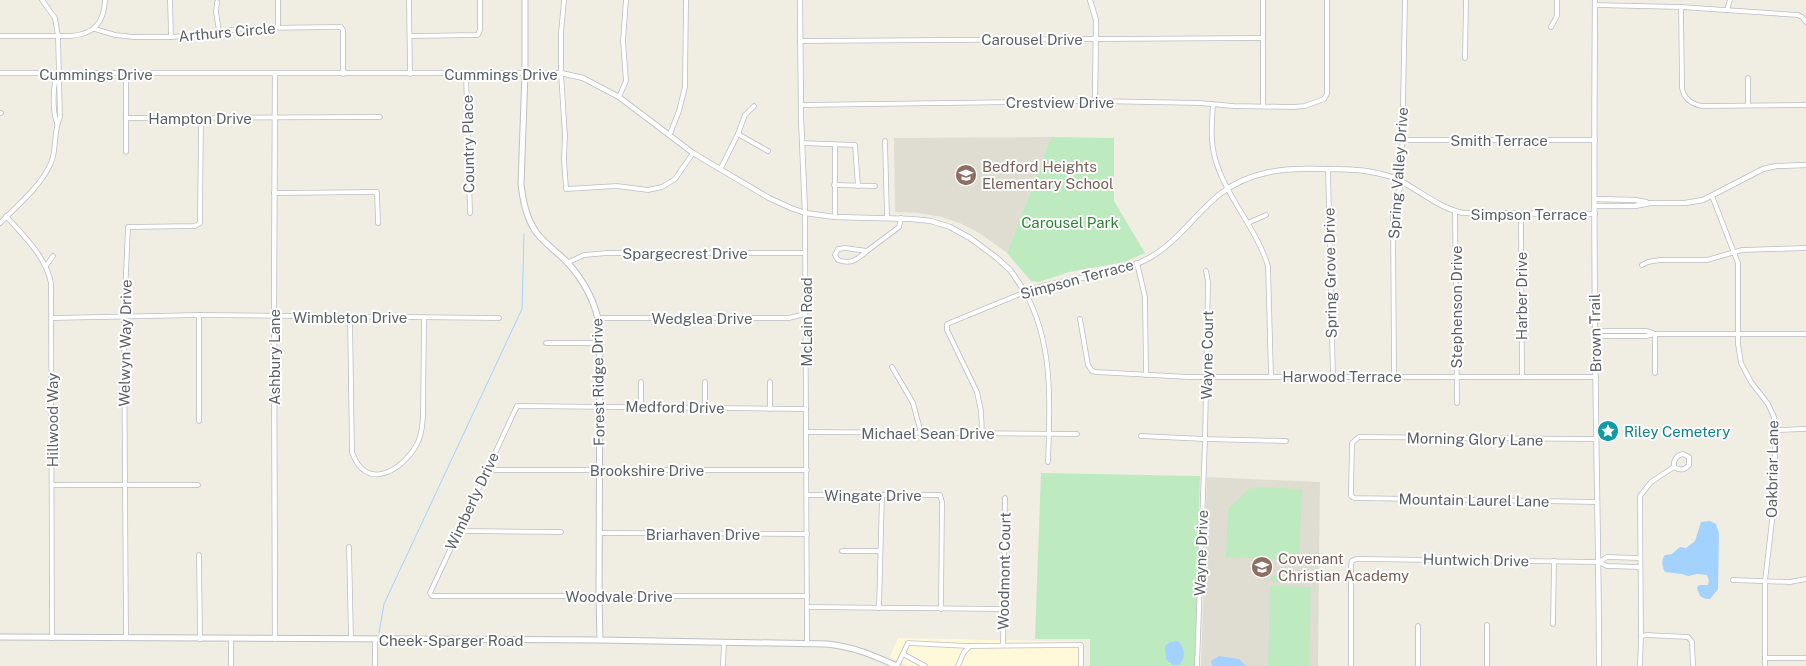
<svg xmlns="http://www.w3.org/2000/svg" width="1806" height="666" font-family="'Public Sans',sans-serif">
<rect width="100%" height="100%" fill="#f0eee3"/>
<path fill="#fff8d9" d="M898,638L1084,642V666H907L890,657Z"/>
<g fill="#dfddd2">
<path d="M1051,137L1007,253L981,234L962,224L942,217L918,213L895,212L894,138Z"/>
<path d="M1207,477L1320,482L1318,666H1201Z"/>
</g>
<g fill="#bdeabf" fill-rule="evenodd">
<path d="M1051,137L1114,138V201L1145,253L1125,262L1069,272L1039,282L1031,281L1007,253Z"/>
<path d="M1041,473L1200,476L1195,666H1090V639H1035ZM1178,641L1182,646L1183,659L1177,665L1169,664Z"/>
<path d="M1261,487L1302,489L1299,560L1226,557L1228,509L1248,489Z"/>
<path d="M1274,575L1283,576L1285,581L1281,583L1273,582L1271,578Z"/>
<path d="M1270,586L1311,587L1309,666H1268Z"/>
</g>
<g fill="#a4d2ff">
<path d="M1710,521L1716,524L1719,534L1718,589L1710,599C1701,599 1699,596 1697,587L1700,585H1708L1709,581L1707,575L1697,574L1688,576L1682,574L1665,572C1662,567 1661,560 1665,555L1672,554L1680,547L1686,548L1695,541L1701,522Z"/>
<path d="M1178,641C1185,647 1186,659 1179,665H1172L1166,659L1165,646L1170,642Z"/>
<path d="M1219,656L1239,659L1246,666H1212L1211,661Z"/>
</g>
<g fill="none" stroke-linecap="round" stroke-linejoin="round">
<path stroke="#a4d2ff" stroke-width="1" d="M379,633L384,604L522,309L524,234"/>
<g stroke="#bbbdc4" stroke-width="5.5">
<g id="minor">
<path d="M170,0L171,37"/>
<path d="M278,0V27"/>
<path d="M409,0L410,74"/>
<path d="M564,0L561,33V73L565,136L564,158L566,189L617,186L648,190L662,187L675,179L693,153"/>
<path d="M1263,0V106"/>
<path d="M217,2L216,12L219,31"/>
<path d="M1595,5L1681,7L1798,15L1802,17L1806,22"/>
<path d="M1681,7L1682,88C1684,99 1691,104 1702,106L1806,105"/>
<path d="M1727,10L1730,0"/>
<path d="M1551,27L1557,16V0"/>
<path d="M95,29L115,35L134,37H171L198,35L245,28L341,27L343,30V74"/>
<path d="M0,36H71C94,34 104,23 105,0"/>
<path d="M410,36L478,35L480,30V0"/>
<path d="M800,41L1263,38"/>
<path d="M1465,58L1466,0"/>
<path d="M126,74V152"/>
<path d="M466,74L470,213"/>
<path d="M1748,78V105"/>
<path d="M619,97L626,81L623,41L626,0"/>
<path d="M1213,104C1212,122 1210,140 1215,158C1225,196 1256,227 1268,266L1271,376"/>
<path d="M801,105L1095,101L1200,103L1233,106L1293,107L1305,106L1324,99L1327,94V0"/>
<path d="M0,113H1"/>
<path d="M126,118L380,117"/>
<path d="M57,123C52,110 53,87 57,74"/>
<path d="M670,134L679,111L685,87L686,0"/>
<path d="M738,134L768,151"/>
<path d="M1403,140H1595"/>
<path d="M885,141L887,217"/>
<path d="M802,143L855,145L858,186"/>
<path d="M835,145V217"/>
<path d="M721,168L738,134L745,115L754,106"/>
<path d="M1328,169L1333,376"/>
<path d="M834,185L875,186"/>
<path d="M274,193L377,192L378,223"/>
<path d="M1712,196L1738,263V344L1741,363L1751,382L1768,404L1774,417L1775,455L1773,512L1765,581V666"/>
<path d="M1455,211L1457,403"/>
<path d="M805,213L807,644"/>
<path d="M1521,214L1522,377"/>
<path d="M6,216C24,236 46,257 51,283L52,638"/>
<path d="M0,223C17,206 41,186 51,163C57,149 53,132 60,117L58,36L55,18L42,0"/>
<path d="M1248,223L1266,215"/>
<path d="M867,251C858,259 851,265 838,260L835,255L838,249L845,248L867,251L899,227L901,218"/>
<path d="M567,263L584,255L607,253H805"/>
<path d="M1137,263L1145,297L1146,375"/>
<path d="M1642,265L1648,262L1660,260H1707L1742,250L1806,248"/>
<path d="M46,266L53,256"/>
<path d="M199,315V421"/>
<path d="M350,317L352,452C366,493 403,470 417,444C422,435 422,427 423,417L424,317"/>
<path d="M52,318L199,315L499,318"/>
<path d="M598,318H789L805,314"/>
<path d="M1080,319L1088,365L1092,371L1096,372L1189,377H1596"/>
<path d="M1595,331H1646L1653,333"/>
<path d="M1595,336H1646L1655,334H1806"/>
<path d="M546,343H600"/>
<path d="M892,367L913,403L921,433"/>
<path d="M1655,373V334"/>
<path d="M1394,376L1393,211L1400,188L1398,180L1402,158L1405,0"/>
<path d="M641,382V407"/>
<path d="M705,382V408"/>
<path d="M770,409V382"/>
<path d="M806,409L517,406L430,593L432,596H807"/>
<path d="M1775,430L1806,429"/>
<path d="M806,432L1077,434"/>
<path d="M982,433L981,411L977,392L947,330V324L1025,292C1054,344 1050,405 1048,462"/>
<path d="M1141,436L1205,439L1286,441"/>
<path d="M1596,439L1359,437L1352,443L1351,492V496L1354,498L1597,502"/>
<path d="M1683,454L1689,457V465C1685,470 1680,471 1674,467C1673,461 1676,455 1683,454Z"/>
<path d="M487,470H807"/>
<path d="M52,485H198"/>
<path d="M807,495H940L942,502L941,609"/>
<path d="M458,531L561,532"/>
<path d="M599,533L807,534"/>
<path d="M349,547L351,639"/>
<path d="M842,551H880"/>
<path d="M199,555L200,639"/>
<path d="M1599,562L1607,557L1640,558"/>
<path d="M1733,580L1790,582L1806,579"/>
<path d="M807,607L1004,609"/>
<path d="M879,608L882,495"/>
<path d="M1553,624L1554,561"/>
<path d="M1487,625V666"/>
<path d="M1641,636L1640,496L1651,482L1674,467"/>
<path d="M126,638L124,317L128,227L195,226L200,223L201,118"/>
<path d="M1003,645L1005,498"/>
<path d="M903,654L925,666"/>
<path d="M1765,658H1806"/>
<path d="M231,666V639"/>
<path d="M375,666V639"/>
<path d="M723,666L724,643"/>
<path d="M897,666L908,643L968,646"/>
<path d="M958,666L964,652L970,646L1081,645V666"/>
<path d="M1197,666L1205,439L1208,282L1206,271"/>
<path d="M1351,666V566L1352,561L1356,559L1599,562L1607,566L1640,567"/>
<path d="M1418,666V626"/>
<path d="M1640,666L1641,636L1647,635L1688,637L1692,642L1693,666"/>
</g>
</g>
<g stroke="#bbbdc4" stroke-width="6">
<g id="tertiary">
<path d="M800,0L801,117L805,213"/>
<path d="M1090,0L1096,20L1095,101"/>
<path d="M1595,0C1594,139 1594,278 1596,416C1597,500 1599,583 1599,666"/>
<path d="M0,73H561L583,78L619,97L693,153L769,198L791,208L805,213L835,217L912,219L931,221L950,227L970,238L997,258L1011,271L1025,292C1065,276 1111,279 1149,258C1178,242 1195,214 1220,194C1250,171 1283,168 1320,169C1335,169 1351,169 1366,171C1377,173 1389,175 1399,180C1420,191 1439,208 1463,213L1595,214"/>
<path d="M275,74L274,316L275,639"/>
<path d="M1595,199L1635,200L1646,202"/>
<path d="M1595,206H1635L1650,203H1685L1703,200L1763,169L1776,166L1806,165"/>
</g>
</g>
<g stroke="#bcbfc6" stroke-width="7">
<g id="secondary">
<path d="M525,0V73L521,184C523,201 526,217 536,232C544,243 556,251 566,261C584,280 596,303 600,329L599,596L600,640"/>
<path d="M0,637L600,640L827,644C854,647 873,655 897,666"/>
</g>
</g>
<use href="#minor" stroke="#fff" stroke-width="4"/>
<use href="#tertiary" stroke="#fff" stroke-width="4.5"/>
<use href="#secondary" stroke="#fff" stroke-width="5"/>
</g>
<defs>
<g id="school-disc" transform="scale(1.125)"><circle r="9.5" fill="#8d6e63" stroke="#fff"/><path d="M0-5L7-2L0 1L-7-2ZM-4 1L0 2.5L4 1V4Q0 6-4 4Z" fill="#fff"/></g>
<g id="sight-disc" transform="scale(1.125)"><circle r="9.5" fill="#0f9aa8" stroke="#fff"/><path d="M0-6L1.8-2.2L6-1.7L2.9 1.2L3.7 5.4L0 3.3L-3.7 5.4L-2.9 1.2L-6-1.7L-1.8-2.2Z" fill="#fff"/></g>
</defs>
<g fill-rule="evenodd">
<use href="#school-disc" x="966" y="175"/>
<use href="#sight-disc" x="1608" y="431"/>
<use href="#school-disc" x="1262" y="567"/>
</g>
<g text-anchor="middle" dominant-baseline="central" stroke-width="4" stroke-linejoin="round" paint-order="stroke">
<g font-size="15" fill="#5b5f66" stroke="#fff">
<text transform="translate(227 32) rotate(-5)">Arthurs Circle</text>
<text x="1032" y="39">Carousel Drive</text>
<text x="96" y="74">Cummings Drive</text>
<text x="501" y="74">Cummings Drive</text>
<text x="1060" y="102">Crestview Drive</text>
<text x="200" y="118">Hampton Drive</text>
<text x="1499" y="140">Smith Terrace</text>
<text transform="translate(468 144) rotate(-91)">Country Place</text>
<text transform="translate(1398 173) rotate(-86)">Spring Valley Drive</text>
<text x="1529" y="214">Simpson Terrace</text>
<text x="685" y="253">Spargecrest Drive</text>
<text transform="translate(1330 273) rotate(-91)">Spring Grove Drive</text>
<text transform="translate(1077 279) rotate(-15)">Simpson Terrace</text>
<text transform="translate(1521 296) rotate(-90)">Harber Drive</text>
<text transform="translate(1456 307) rotate(-90)">Stephenson Drive</text>
<text x="350" y="317">Wimbleton Drive</text>
<text x="702" y="318">Wedglea Drive</text>
<text transform="translate(806 322) rotate(-90)">McLain Road</text>
<text transform="translate(1595 333) rotate(-91)">Brown Trail</text>
<text transform="translate(125 343) rotate(-89)">Welwyn Way Drive</text>
<text transform="translate(1207 355) rotate(-89)">Wayne Court</text>
<text transform="translate(274 357) rotate(-90)">Ashbury Lane</text>
<text x="1342" y="376">Harwood Terrace</text>
<text transform="translate(598 382) rotate(-91)">Forest Ridge Drive</text>
<text transform="translate(675 407) rotate(1)">Medford Drive</text>
<text transform="translate(52 420) rotate(-90)">Hillwood Way</text>
<text x="928" y="433">Michael Sean Drive</text>
<text transform="translate(1475 439) rotate(1)">Morning Glory Lane</text>
<text transform="translate(1772 469) rotate(-89)">Oakbriar Lane</text>
<text x="647" y="470">Brookshire Drive</text>
<text x="873" y="495">Wingate Drive</text>
<text transform="translate(1474 500) rotate(1)">Mountain Laurel Lane</text>
<text transform="translate(472 501) rotate(-65)">Wimberly Drive</text>
<text x="703" y="534">Briarhaven Drive</text>
<text transform="translate(1201 553) rotate(-88)">Wayne Drive</text>
<text transform="translate(1476 560) rotate(1)">Huntwich Drive</text>
<text transform="translate(1004 571) rotate(-89)">Woodmont Court</text>
<text x="619" y="596">Woodvale Drive</text>
<text x="451" y="640">Cheek-Sparger Road</text>
</g>
<g font-size="15" fill="#785e54" stroke="#fff" text-anchor="start">
<text x="982" y="166">Bedford Heights<tspan x="982" dy="17">Elementary School</tspan></text>
<text x="1278" y="558">Covenant<tspan x="1278" dy="17">Christian Academy</tspan></text>
</g>
<g font-size="15" fill="#2b8534" stroke="#fff">
<text x="1070" y="222">Carousel Park</text>
</g>
<g font-size="15" fill="#0d838f" stroke="#fff" text-anchor="start">
<text x="1624" y="431">Riley Cemetery</text>
</g>
</g>
</svg>
